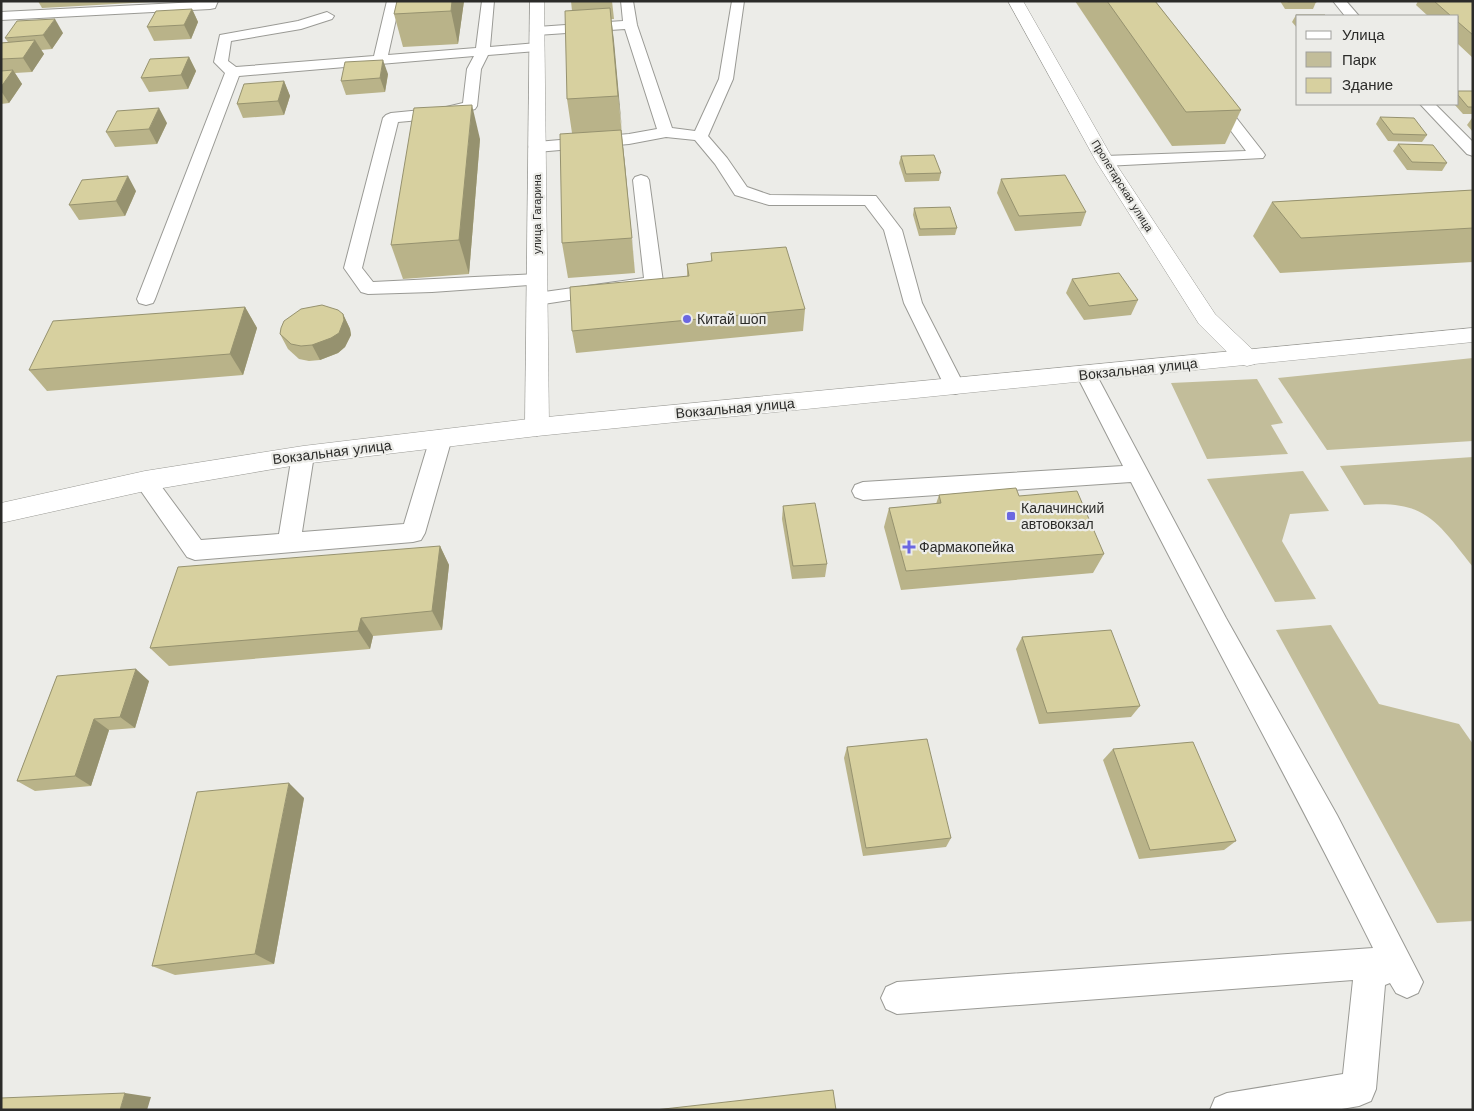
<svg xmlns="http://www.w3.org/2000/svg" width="1474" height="1111" font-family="'Work Sans',sans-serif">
<rect width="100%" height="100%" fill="#ecece8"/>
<g fill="#c2bd9a">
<path d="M1473,358V441L1327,450L1278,378Z"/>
<path d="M1257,379L1283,423L1271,425L1288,454L1207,459L1171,383Z"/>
<path d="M1473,457V567C1437,522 1427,500 1364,505L1340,466Z"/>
<path d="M1303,471L1329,511L1290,514L1282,541L1316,599L1275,602L1207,479Z"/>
<path d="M1331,625L1379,704L1459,724L1473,744V921L1437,923L1276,630Z"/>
</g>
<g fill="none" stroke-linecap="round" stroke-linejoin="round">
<g stroke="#9a9a95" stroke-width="2">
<g id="lane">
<path d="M218,1L215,8L210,9L1,20V12Z"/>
<path d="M387,1H400L388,55L476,48L482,1H494L490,47L537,43L544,47L537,51L488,55L481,69L477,106L475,109L442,118L398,122L362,268L373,282L537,274L543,276L546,280L543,284L432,292L368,294L361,292L344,268L383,118L386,115L391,113L442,108L463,103L467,69L474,56L239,76L155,299L153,303L146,305L139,303L137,299L225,73L214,62L220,35L298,21L327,12L334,16L332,19L301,29L231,41L228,61L236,67L374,56Z"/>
<path d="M621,1H633L637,25L672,128L695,131L719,79L732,1H744L733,79L708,136L727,158L747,187L770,195L876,196L902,230L922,303L965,387L962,392L955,394L948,392L945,387L904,303L884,230L865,205H769L735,195L715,164L695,140L666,137L629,144L537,152L531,150L529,147L531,144L537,142L629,134L657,129L625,29L537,35L530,31L537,27L623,21Z"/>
<path d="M1333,1H1346L1359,16H1345Z"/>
<path d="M1215,96L1220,97L1263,152L1265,155L1263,158L1105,166L1099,164L1097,161L1099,158L1105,156L1246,151L1208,100L1210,97Z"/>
<path d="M1420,104H1435L1473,142V156L1467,154Z"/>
<path d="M641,175L647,177L649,180L663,282L661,286L537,305L530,303L528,299L530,295L537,293L644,278L633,180L635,177Z"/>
<path d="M1086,367L1093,369L1096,374L1226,618L1337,815L1423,982L1418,993L1407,998L1396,993L1390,983L1385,985L1376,1089L1371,1101L1359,1106L1336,1110H1210L1215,1098L1227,1093L1343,1074L1353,980L897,1014L886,1009L881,998L886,987L897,982L1373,948C1295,791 1210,638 1131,482L863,500L855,497L852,491L855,485L863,482L1123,466L1076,374L1079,369Z"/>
<path d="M441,430L449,432L452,438L425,533L421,540L413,542L195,560L187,557L134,481L137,475L145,473L153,475L201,540L279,534L292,455L295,449L303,447L311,449L314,455L302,532L404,524L430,438L433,432Z"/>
</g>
</g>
<g stroke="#9a9a95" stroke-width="1">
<g id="street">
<path d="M530,1H544L549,427L546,433L537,436L528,433L525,427Z"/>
<path d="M1008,1H1023L1114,161L1215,314L1255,352L1259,358L1255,364L1247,366L1239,364L1199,324L1096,161Z"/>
</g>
</g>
<g stroke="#9a9a95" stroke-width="1">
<path id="secondary" d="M1473,328V342L537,436L303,464L145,491L1,523V503L145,471L303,446L537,418Z"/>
</g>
<use href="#lane" fill="#fff" fill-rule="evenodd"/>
<use href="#street" fill="#fff" fill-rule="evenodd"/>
<use href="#secondary" fill="#fff" fill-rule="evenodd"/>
</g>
<g fill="#b9b389">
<path d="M38,1H169L42,8Z"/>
<path d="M397,1H464L458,44L403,47L394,14Z"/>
<path d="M571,1H612L614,19H611L635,273L568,278L562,243L572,133L567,99L572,11Z"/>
<path d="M1075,1H1155L1241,110L1225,144L1172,146Z"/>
<path d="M1280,1H1316V2L1313,9H1285Z"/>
<path d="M1418,1H1473V58L1458,44V16H1428L1416,5Z"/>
<path d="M192,9L198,22L191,39L154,41L147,27Z"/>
<path d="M1296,15L1298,16V29L1292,22Z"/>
<path d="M63,33L52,49L41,50L44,54L32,72L15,73L22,84L9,103L1,104V43L8,42L5,38Z"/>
<path d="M189,57L196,71L188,89L149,92L141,78Z"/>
<path d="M388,74L385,92L346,95L341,81Z"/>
<path d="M284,81L290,96L284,115L243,118L237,104Z"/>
<path d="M1458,91H1473V114H1463L1454,104H1458Z"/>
<path d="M1380,117L1427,135L1422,142L1388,141L1376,124Z"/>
<path d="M1472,118H1473V132L1467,125Z"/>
<path d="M167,123L157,144L115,147L106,132Z"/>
<path d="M480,139L469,274L403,279L391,245Z"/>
<path d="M1398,144L1447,163L1442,171L1407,170L1393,151Z"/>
<path d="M901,156L941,173L939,181L905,182L899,163Z"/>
<path d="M1001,179L1086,212L1081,226L1015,231L997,193Z"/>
<path d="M1473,190V262L1280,273L1253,236L1272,202Z"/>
<path d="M136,191L125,216L79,220L69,205Z"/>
<path d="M914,208L957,228L955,235L919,236L913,215Z"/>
<path d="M711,253L805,309L803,331L576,353L572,331L687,276V264L711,262Z"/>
<path d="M1072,279L1138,300L1131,315L1084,320L1066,293Z"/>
<path d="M245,307L257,328L243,375L47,391L29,370Z"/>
<path d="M343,314L350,329L351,335L345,347L338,353L320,360L309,361L299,359L288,349L280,334Z"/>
<path d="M939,495L1019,496L1104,554L1093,573L901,590L884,527L889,508L936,504Z"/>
<path d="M783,506L827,564L825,577L792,579L782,519Z"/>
<path d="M440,546L449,565L442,630L373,636L370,649L169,666L150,648Z"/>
<path d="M1022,637L1140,706L1131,717L1039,724L1016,649Z"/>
<path d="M57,676L149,681L135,728L109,730L91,786L35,791L17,781Z"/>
<path d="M847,747L951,838L946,847L863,856L844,758Z"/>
<path d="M1113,749L1236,841L1224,850L1139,859L1103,760Z"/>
<path d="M304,798L274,964L175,975L152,966Z"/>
</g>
<g fill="#96926f">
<path d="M452,1H464L458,44L451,11Z"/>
<path d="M610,8L614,41L622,130L618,96Z"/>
<path d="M192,9L198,22L191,39L184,25Z"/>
<path d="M55,19L63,33L52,49L43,35Z"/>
<path d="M35,40L44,54L32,72L23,58Z"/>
<path d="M189,57L196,71L188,89L181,75Z"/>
<path d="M383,60L388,74L385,92L380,78Z"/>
<path d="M13,70L22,84L9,103L1,91V87Z"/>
<path d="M284,81L290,96L284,115L278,101Z"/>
<path d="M472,105L480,139L469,274L459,240Z"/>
<path d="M159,108L167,123L157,144L149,129Z"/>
<path d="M621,130L625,164L635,273L632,238Z"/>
<path d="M128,176L136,191L125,216L116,201Z"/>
<path d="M245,307L257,328L243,375L230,354Z"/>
<path d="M343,314L350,329L351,335L345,347L338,353L320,360L312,345Z"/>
<path d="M440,546L449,565L442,630L432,611Z"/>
<path d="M361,618L373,636L370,649L358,631Z"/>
<path d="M136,669L149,681L135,728L120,717Z"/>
<path d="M94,719L109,730L91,786L75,776Z"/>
<path d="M289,783L304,798L274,964L255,954Z"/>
<path d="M125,1093L151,1097L147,1110H120Z"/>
</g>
<g fill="#d7d09f" stroke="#96926f">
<path d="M397,1H452L451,11L394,14Z"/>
<path d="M1107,1H1155L1241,110L1186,112Z"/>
<rect x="1288" y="1" width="28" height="1"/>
<path d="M1434,1H1473V35L1458,22V16H1451Z"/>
<path d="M610,8L618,96L567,99L565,11Z"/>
<path d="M192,9L184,25L147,27L156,11Z"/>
<path d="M1296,15H1325V16H1298V18Z"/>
<path d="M55,19L43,35L5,38L17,21Z"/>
<path d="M35,40L23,58L1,59V43Z"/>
<path d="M189,57L181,75L141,78L150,59Z"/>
<path d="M383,60L380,78L341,81L345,62Z"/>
<path d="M13,70L1,87V71Z"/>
<path d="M284,81L278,101L237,104L244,84Z"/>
<path d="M1458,91H1473V107H1468L1458,95Z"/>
<path d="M472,105L459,240L391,245L414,108Z"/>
<path d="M159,108L149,129L106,132L117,111Z"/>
<path d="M1380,117L1414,118L1427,135L1393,134Z"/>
<path d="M621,130L632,238L562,243L560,134Z"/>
<path d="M1398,144L1433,145L1447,163L1412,162Z"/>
<path d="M934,155L941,173L906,174L901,156Z"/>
<path d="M1065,175L1086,212L1019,216L1001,179Z"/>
<path d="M128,176L116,201L69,205L82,180Z"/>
<path d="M1473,190V228L1301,238L1272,202Z"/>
<path d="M950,207L957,228L920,229L914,208Z"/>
<path d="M786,247L805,309L572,331L570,287L689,276L687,264L712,261L711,253Z"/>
<path d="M1119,273L1138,300L1089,306L1072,279Z"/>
<path d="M322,305L338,310L343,314L344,320L339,333L331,338L312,345L301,346L291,344L280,334L281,328L284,321L301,309Z"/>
<path d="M245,307L230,354L29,370L53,321Z"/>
<path d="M1016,488L1019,496L1077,491L1104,554L906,571L889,508L941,503L939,495Z"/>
<path d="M815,503L827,564L793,566L783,506Z"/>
<path d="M440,546L432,611L361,618L358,631L150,648L178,567Z"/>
<path d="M1111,630L1140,706L1047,713L1022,637Z"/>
<path d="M136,669L120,717L94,719L75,776L17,781L57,676Z"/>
<path d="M927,739L951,838L866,848L847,747Z"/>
<path d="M1193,742L1236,841L1150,850L1113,749Z"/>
<path d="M289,783L255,954L152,966L197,792Z"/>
<path d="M833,1090L836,1110H655Z"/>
<path d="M125,1093L120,1110H1V1098Z"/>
</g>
<g fill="#6b67e1" stroke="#ecece8" stroke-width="2">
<circle cx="687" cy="319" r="5"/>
<rect x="1006" y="511" width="10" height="10" rx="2.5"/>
<path d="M906.5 539.5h5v5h5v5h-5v5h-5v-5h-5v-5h5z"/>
</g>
<g text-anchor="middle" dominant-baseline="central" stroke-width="4.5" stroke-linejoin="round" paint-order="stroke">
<g font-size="11" fill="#2b2b29" stroke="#ecece8">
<text transform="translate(1122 186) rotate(58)">Пролетарская улица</text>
<text transform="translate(537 214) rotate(-90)">улица Гагарина</text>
</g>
<g font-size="14" fill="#2b2b29" stroke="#ecece8" text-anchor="start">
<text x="697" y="319">Китай шоп</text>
<text x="1021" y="508">Калачинский<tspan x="1021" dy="16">автовокзал</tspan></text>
<text x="919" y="547">Фармакопейка</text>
</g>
<g font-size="14" fill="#2b2b29" stroke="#ecece8">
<text transform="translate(1138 369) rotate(-6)">Вокзальная улица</text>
<text transform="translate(735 408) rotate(-5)">Вокзальная улица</text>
<text transform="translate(332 452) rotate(-7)">Вокзальная улица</text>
</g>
</g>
<rect width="1474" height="1111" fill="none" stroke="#2b2b29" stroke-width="5"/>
<rect x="1296" y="15" width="162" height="90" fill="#ecece8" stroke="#9f9f9c"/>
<rect x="1306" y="31" width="25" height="8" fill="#ffffff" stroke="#9f9f9c"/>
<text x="1342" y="40" font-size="15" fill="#2b2b29">Улица</text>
<rect x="1306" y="52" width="25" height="15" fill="#c2bd9a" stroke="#9f9f9c"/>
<text x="1342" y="65" font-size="15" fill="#2b2b29">Парк</text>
<rect x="1306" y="78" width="25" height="15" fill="#d7d09f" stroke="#9f9f9c"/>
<text x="1342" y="90" font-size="15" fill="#2b2b29">Здание</text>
</svg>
